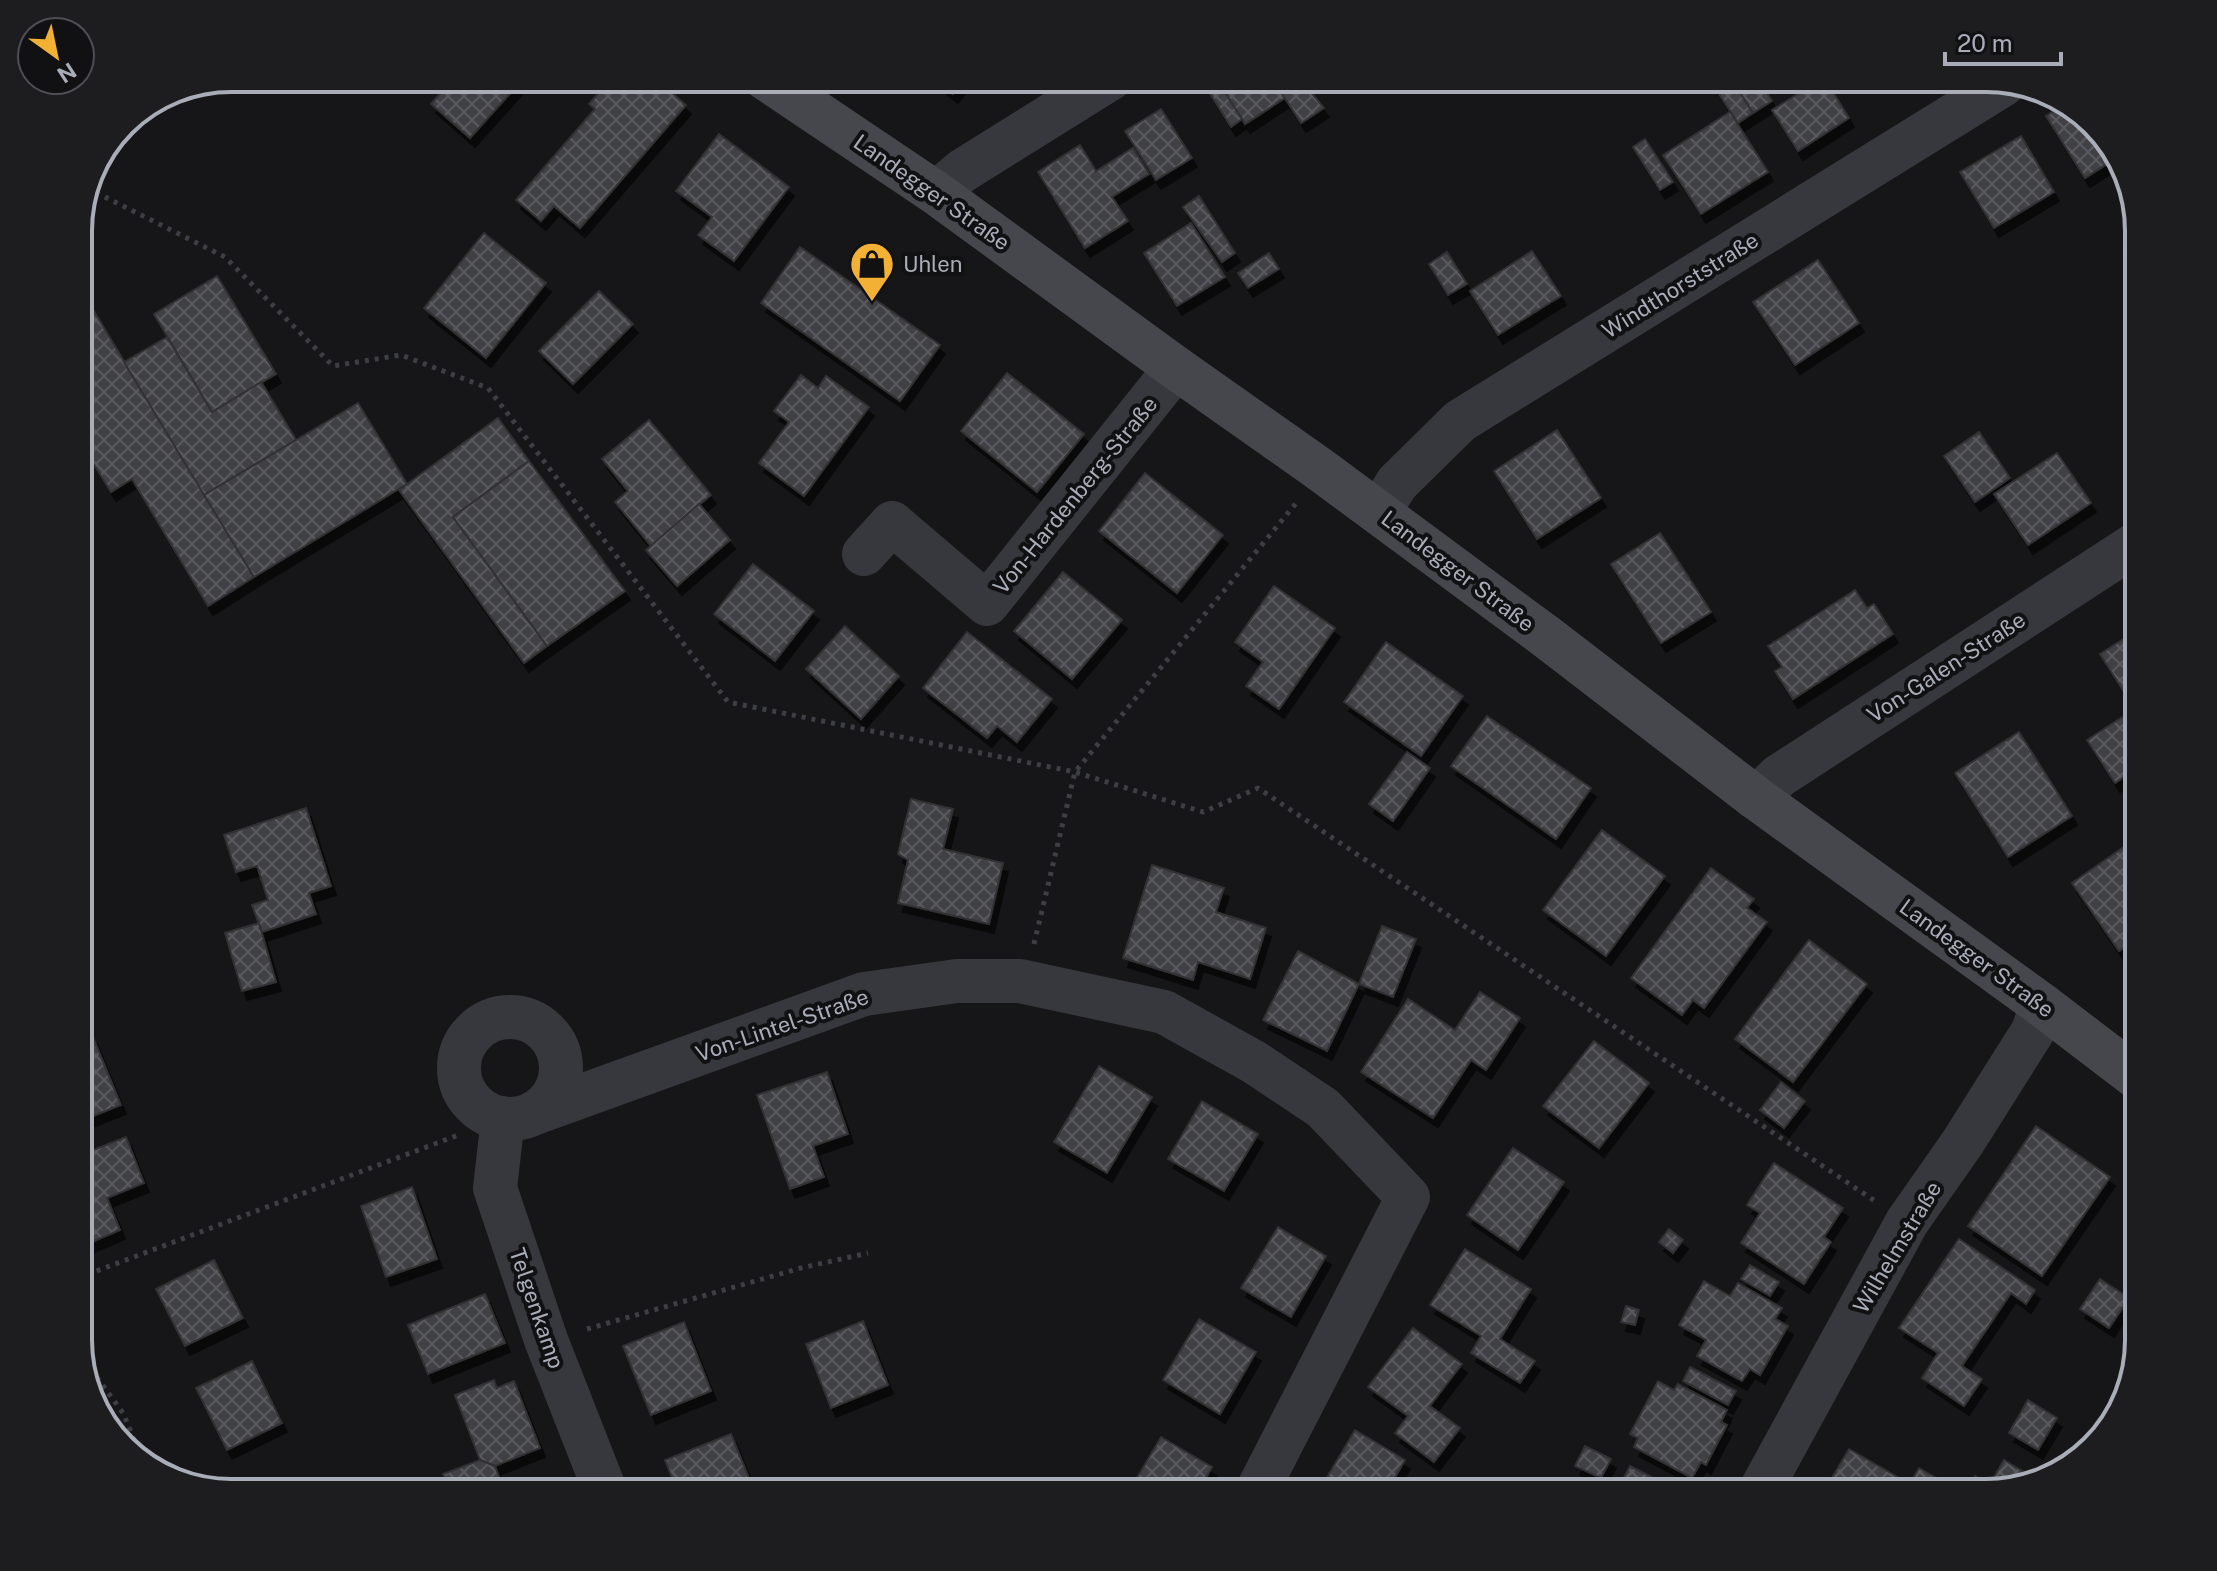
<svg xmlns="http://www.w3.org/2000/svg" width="2217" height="1571" font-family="'Public Sans',sans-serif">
<defs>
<pattern id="building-cross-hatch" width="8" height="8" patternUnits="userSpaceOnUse" patternTransform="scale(2)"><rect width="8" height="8" fill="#404145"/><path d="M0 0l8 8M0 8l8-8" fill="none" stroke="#595a5e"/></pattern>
<filter id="shadow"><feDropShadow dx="5" dy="9" stdDeviation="0" flood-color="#0009"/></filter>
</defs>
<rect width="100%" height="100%" fill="#161618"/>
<g fill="url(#building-cross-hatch)" stroke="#303034" stroke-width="2" filter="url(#shadow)">
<path d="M454,78H524L470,138L431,104Z"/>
<path d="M612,78H655L686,105L580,228L554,206L541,221L516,200L595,109L589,104Z"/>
<path d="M932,78H965L953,94Z"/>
<path d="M1216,78H1272L1285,98L1245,124Z"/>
<path d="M1717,78H1731L1753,113L1738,123L1711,82Z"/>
<path d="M1731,78H1758L1772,101L1753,113Z"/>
<path d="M1824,78L1849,118L1798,151L1772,110Z"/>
<path d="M1301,80L1324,108L1301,123L1281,92Z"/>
<path d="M1220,85L1242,119L1231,127L1209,92Z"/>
<path d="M2064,104L2079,109L2118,157L2085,178L2046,116Z"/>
<path d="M1161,109L1192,158L1156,180L1125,131Z"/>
<path d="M1730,112L1768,172L1701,214L1663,155Z"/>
<path d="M719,134L789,187L734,261L698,235L712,217L676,191Z"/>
<path d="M2021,136L2054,192L1994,228L1960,172Z"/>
<path d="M1645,139L1673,182L1660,190L1633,147Z"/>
<path d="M1080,145L1096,171L1133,148L1149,174L1112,197L1128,221L1085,248L1038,172Z"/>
<path d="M1199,196L1235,253L1222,262L1183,207Z"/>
<path d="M1191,223L1225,277L1177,306L1144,253Z"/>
<path d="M484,233L546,283L486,358L424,308Z"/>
<path d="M2139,245V280L2124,254Z"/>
<path d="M800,247L940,345L900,401L761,303Z"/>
<path d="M1532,251L1561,296L1498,335L1470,291Z"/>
<path d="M1447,252L1467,284L1448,295L1429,264Z"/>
<path d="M1269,253L1279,269L1248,288L1238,273Z"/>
<path d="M1818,260L1859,323L1795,365L1753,302Z"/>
<path d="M217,276L276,374L212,412L154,314Z"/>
<path d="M599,291L633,324L573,384L539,351Z"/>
<path d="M83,293L254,577L208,606L132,479L111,492L78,439V296Z"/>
<path d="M167,337L212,412L261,382L296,440L204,495L124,362Z"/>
<path d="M1007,373L1084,434L1037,492L961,431Z"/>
<path d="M801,375L818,388L826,376L869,407L804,496L759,463L789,422L774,411Z"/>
<path d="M358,403L407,484L254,577L204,495Z"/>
<path d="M498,418L529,461L453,517L547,646L524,663L399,490Z"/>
<path d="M649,420L711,495L651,546L615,502L628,491L602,459Z"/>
<path d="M1557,430L1601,498L1537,539L1494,471Z"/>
<path d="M1979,432L2010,478L1975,502L1944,456Z"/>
<path d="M2057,453L2091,503L2028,545L1994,494Z"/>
<path d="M529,461L625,591L547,646L453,517Z"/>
<path d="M1145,473L1223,535L1177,593L1099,531Z"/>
<path d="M699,504L730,540L677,586L646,550Z"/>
<path d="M1660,533L1711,612L1661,643L1611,564Z"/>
<path d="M753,564L814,611L775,661L714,614Z"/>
<path d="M1063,572L1122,620L1072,679L1014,631Z"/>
<path d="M1274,586L1335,628L1279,709L1246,686L1263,662L1235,642Z"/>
<path d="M1855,590L1867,608L1874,604L1893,634L1793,699L1775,671L1782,667L1768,646Z"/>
<path d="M845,626L899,676L861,719L806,669Z"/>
<path d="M2139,629V716L2100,654Z"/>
<path d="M967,632L1052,699L1017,742L997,726L987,738L923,688Z"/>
<path d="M1386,642L1463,696L1421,756L1344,702Z"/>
<path d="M2132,711L2139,722V767L2115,783L2087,740Z"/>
<path d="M1487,716L1591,788L1556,839L1451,766Z"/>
<path d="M2019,732L2072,816L2008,857L1955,773Z"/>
<path d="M1407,752L1430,768L1393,821L1369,804Z"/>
<path d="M911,799L953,809L943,849L1003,863L989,924L898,903L908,860L898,854Z"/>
<path d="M306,808L331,886L309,893L316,914L262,932L252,905L268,900L257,866L236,872L224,835Z"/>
<path d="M1602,830L1665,876L1606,956L1543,910Z"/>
<path d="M2134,840L2139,848V937L2119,951L2072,883Z"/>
<path d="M1152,865L1224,888L1216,912L1266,928L1250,979L1198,962L1193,980L1123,958Z"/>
<path d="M1711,868L1754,899L1747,908L1767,922L1704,1008L1693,1000L1682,1015L1631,978Z"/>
<path d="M259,923L276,982L242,991L225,933Z"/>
<path d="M1382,926L1416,939L1393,997L1359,984Z"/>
<path d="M1809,940L1867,984L1793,1082L1735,1039Z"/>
<path d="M1298,951L1359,984L1327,1051L1263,1020Z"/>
<path d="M1480,992L1520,1018L1486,1070L1471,1060L1433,1118L1361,1072L1408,999L1455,1030Z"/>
<path d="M92,1035L121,1105L78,1122V1040Z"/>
<path d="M1594,1041L1649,1083L1599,1148L1543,1106Z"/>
<path d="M1099,1066L1152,1097L1107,1173L1054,1142Z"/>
<path d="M827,1072L848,1134L813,1146L824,1177L790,1189L757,1095Z"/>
<path d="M1781,1082L1805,1101L1784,1128L1760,1110Z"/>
<path d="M1202,1101L1258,1134L1224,1191L1168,1159Z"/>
<path d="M2036,1126L2110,1177L2042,1276L1968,1226Z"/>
<path d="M126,1137L144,1183L107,1198L120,1230L78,1248V1156Z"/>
<path d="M1513,1148L1564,1182L1518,1250L1467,1215Z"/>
<path d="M1774,1163L1843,1208L1824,1237L1831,1242L1804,1284L1741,1243L1760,1213L1747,1205Z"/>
<path d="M412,1187L437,1259L386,1277L361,1206Z"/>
<path d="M1278,1227L1326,1256L1291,1317L1241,1288Z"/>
<path d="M1669,1229L1683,1240L1673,1253L1659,1242Z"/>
<path d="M1959,1239L2035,1290L2026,1304L2011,1293L1962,1366L1982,1379L1964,1406L1922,1378L1938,1353L1899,1328Z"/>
<path d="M1465,1249L1531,1289L1500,1339L1535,1361L1520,1383L1471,1353L1481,1336L1430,1305Z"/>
<path d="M214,1260L243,1318L185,1346L156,1289Z"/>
<path d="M1750,1265L1779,1282L1770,1296L1741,1279Z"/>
<path d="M2100,1279L2129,1298L2109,1328L2080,1309Z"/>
<path d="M1704,1281L1730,1296L1738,1283L1782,1308L1775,1319L1788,1326L1760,1375L1750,1369L1742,1381L1697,1356L1706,1340L1679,1325Z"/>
<path d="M485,1294L505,1343L428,1374L408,1325Z"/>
<path d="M1626,1306L1639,1310L1635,1325L1621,1322Z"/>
<path d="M1199,1319L1256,1352L1220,1414L1163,1380Z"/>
<path d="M863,1321L888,1385L831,1408L806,1344Z"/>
<path d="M684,1322L711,1391L651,1415L623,1346Z"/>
<path d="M1413,1328L1462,1364L1430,1406L1460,1428L1434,1462L1395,1433L1408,1416L1368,1387Z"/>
<path d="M252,1361L282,1423L227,1450L196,1388Z"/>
<path d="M1690,1367L1736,1391L1728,1405L1683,1381Z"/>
<path d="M494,1380L497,1388L514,1381L540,1448L495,1466L480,1460L455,1395Z"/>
<path d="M1658,1381L1674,1390L1678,1384L1727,1410L1721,1422L1727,1425L1706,1465L1701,1462L1692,1478L1634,1447L1638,1438L1630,1434Z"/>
<path d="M2028,1400L2057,1418L2038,1450L2009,1433Z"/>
<path d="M1355,1430L1405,1460L1386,1493H1328L1320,1489Z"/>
<path d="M731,1434L755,1493H678L665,1460Z"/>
<path d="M1161,1437L1212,1467L1197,1493H1128Z"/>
<path d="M1585,1446L1611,1459L1601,1478L1575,1466Z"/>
<path d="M1849,1449L1908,1483L1902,1493H1823Z"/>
<path d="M480,1460L495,1466L505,1493H451L443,1474Z"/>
<path d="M2004,1460L2039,1481L1985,1493Z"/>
<path d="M1630,1466L1675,1489L1673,1493H1627L1618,1489Z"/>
<path d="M1919,1468L1962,1493H1922L1909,1485Z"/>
<path d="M1975,1476L1990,1485L1985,1493H1966Z"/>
</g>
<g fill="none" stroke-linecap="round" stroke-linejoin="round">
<g stroke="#3d3f44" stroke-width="5" stroke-dasharray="4 6" stroke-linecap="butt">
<path d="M87,188L225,257L333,366L401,355L488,388L728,702L1075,772L1203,812L1258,788L1875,1201"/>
<path d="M1034,944L1075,772L1297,502"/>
<path d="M78,1278L461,1134"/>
<path d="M587,1329L801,1268L868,1253"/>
<path d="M79,1353L123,1413L144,1464"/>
</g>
<g stroke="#37383d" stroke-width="44">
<path d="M936,193L962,171L1111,78"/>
<path d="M1379,512L1397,483L1460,421L2004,84"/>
<path d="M864,554L892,523L987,604L1176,368"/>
<path d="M1756,798L1779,776L2139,542"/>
<circle cx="510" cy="1068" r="51"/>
<path d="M532,1114L864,994L957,981H1020L1164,1012L1254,1062L1323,1108L1408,1197L1256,1493"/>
<path d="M503,1118L495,1188L546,1340L606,1493"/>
<path d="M1759,1493L1907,1222L1963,1142L2033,1031L2042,1005"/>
</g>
<path stroke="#45474d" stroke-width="44" d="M765,78L936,193L1176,368L1318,468L1548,638L1756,798L2042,1005L2139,1079"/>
</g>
<defs>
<g id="shop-pin" transform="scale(2.3)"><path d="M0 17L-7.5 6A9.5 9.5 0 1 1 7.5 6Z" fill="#f2b134" stroke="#111113"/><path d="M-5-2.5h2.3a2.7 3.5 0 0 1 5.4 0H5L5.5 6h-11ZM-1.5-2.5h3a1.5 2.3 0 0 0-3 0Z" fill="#111"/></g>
</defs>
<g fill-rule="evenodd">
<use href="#shop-pin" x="872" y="264"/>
</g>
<g text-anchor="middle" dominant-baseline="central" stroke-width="8" stroke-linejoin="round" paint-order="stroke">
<g font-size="22" fill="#a8adb8" stroke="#111113">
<text transform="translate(932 192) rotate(35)">Landegger Straße</text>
<text transform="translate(1680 285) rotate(-32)">Windthorststraße</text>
<text transform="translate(1075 495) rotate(-51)">Von-Hardenberg-Straße</text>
<text transform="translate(1458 571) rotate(37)">Landegger Straße</text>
<text transform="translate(1946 667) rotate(-33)">Von-Galen-Straße</text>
<text transform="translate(1977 958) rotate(36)">Landegger Straße</text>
<text transform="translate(782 1025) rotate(-19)">Von-Lintel-Straße</text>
<text transform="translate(1897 1247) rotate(-59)">Wilhelmstraße</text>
<text transform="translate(537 1308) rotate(71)">Telgenkamp</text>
</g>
<g font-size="22" fill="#a8adb8" stroke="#111113" text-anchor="start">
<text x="903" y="264">Uhlen</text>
</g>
</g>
<path d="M0 0H2217V1571H0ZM231 92H1986A139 139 0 0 1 2125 231V1340A139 139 0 0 1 1986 1479H231A139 139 0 0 1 92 1340V231A139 139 0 0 1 231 92Z" fill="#1d1d20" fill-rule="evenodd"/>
<path fill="none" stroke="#a8adb8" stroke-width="4" d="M231 92H1986A139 139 0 0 1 2125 231V1340A139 139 0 0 1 1986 1479H231A139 139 0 0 1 92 1340V231A139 139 0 0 1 231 92Z"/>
<g transform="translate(56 56) rotate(147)"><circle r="38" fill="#111113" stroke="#4d4f55" stroke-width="2"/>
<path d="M0-6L14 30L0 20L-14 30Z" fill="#f2b134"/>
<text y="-12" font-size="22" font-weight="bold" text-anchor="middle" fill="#a8adb8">N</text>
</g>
<path d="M1945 52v12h116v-12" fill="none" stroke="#a8adb8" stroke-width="4"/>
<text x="1957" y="52" font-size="24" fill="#a8adb8" stroke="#111113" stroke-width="6" paint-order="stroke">20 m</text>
</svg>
